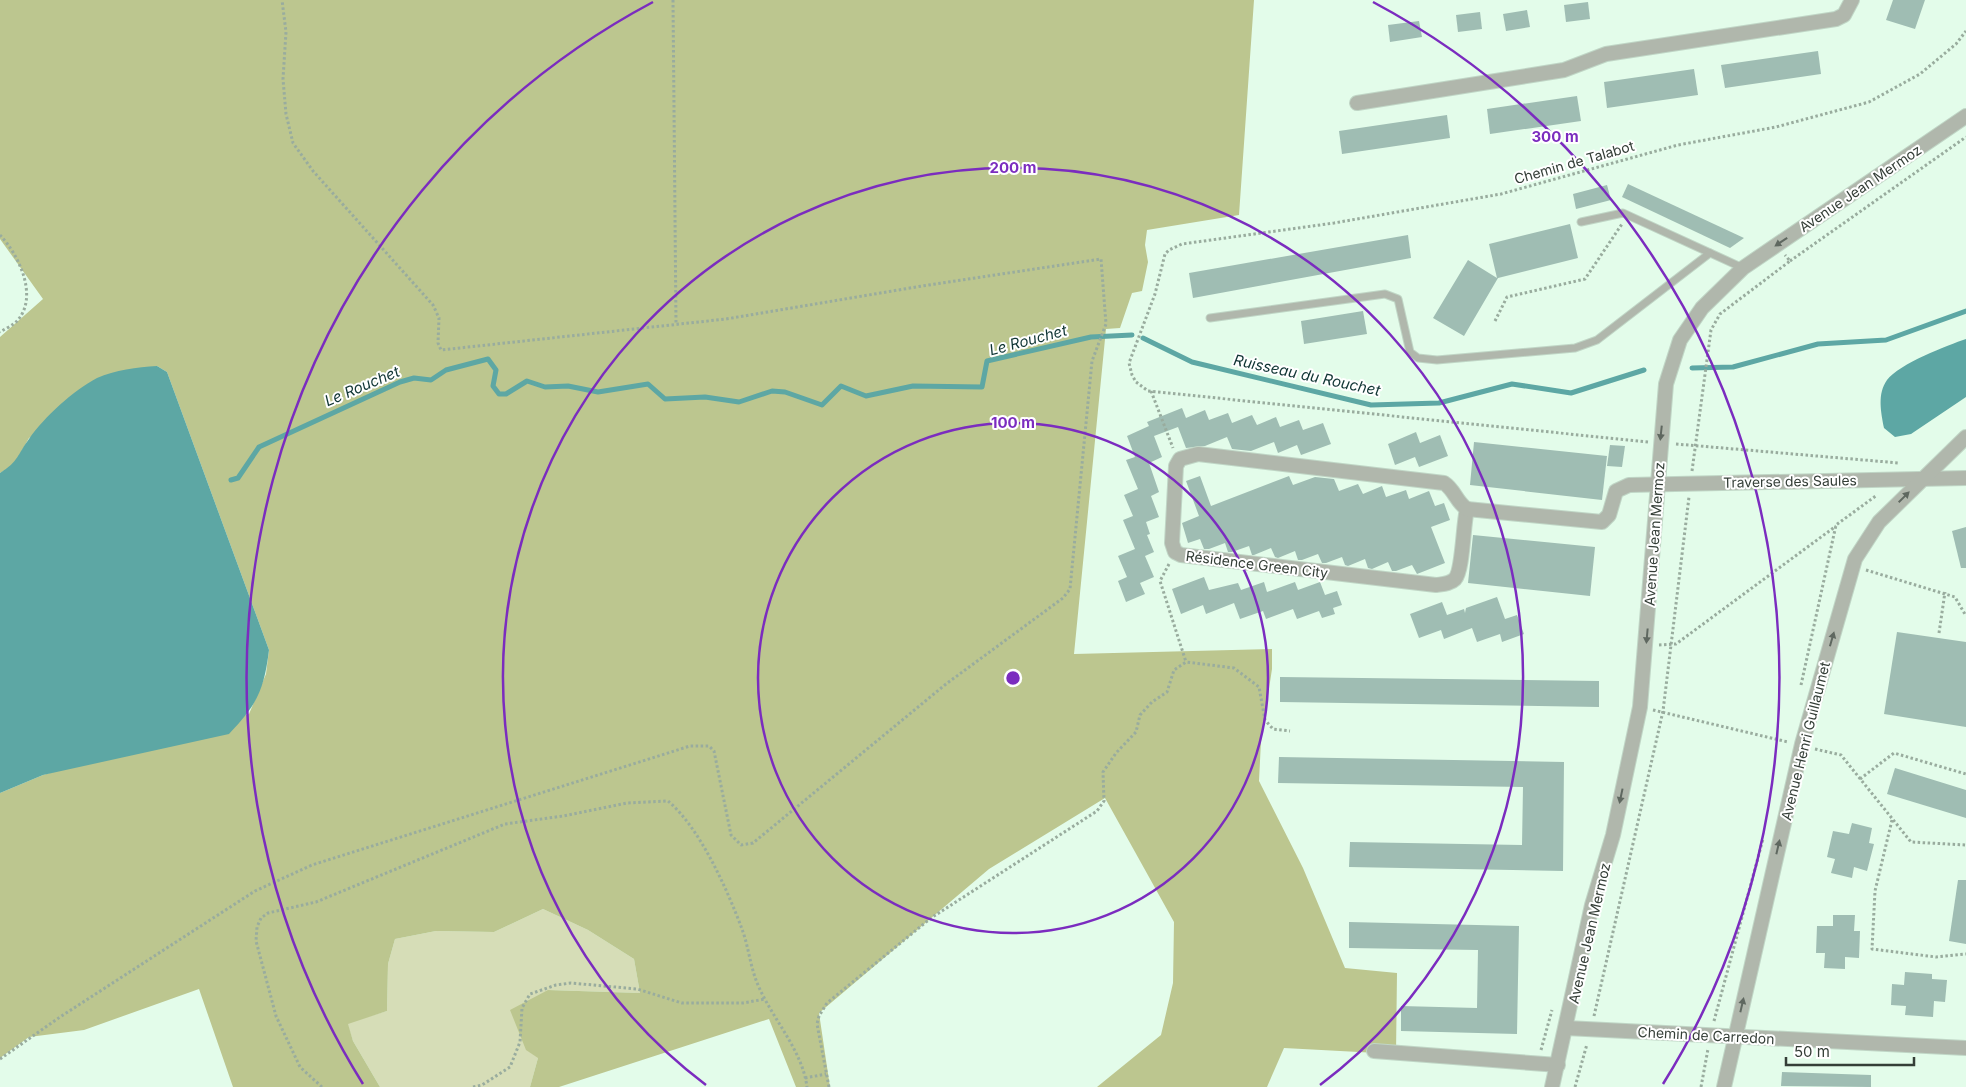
<svg xmlns="http://www.w3.org/2000/svg" width="1966" height="1087" font-family="Inter,sans-serif">
<rect width="100%" height="100%" fill="#e3fcea"/>
<path fill="#d6ddb7" d="M543,909L588,930L634,959L640,993L548,990L538,1058L530,1087H380L353,1041L347,1023L387,1011L388,964L395,939L436,931L494,932Z"/>
<path fill="#bcc68f" d="M0,0H1254L1239,215L1147,230L1145,245L1148,262L1142,291L1132,293L1120,328L1106,329L1074,654L1272,649V669L1261,741L1259,781L1303,868L1345,968L1397,973L1396,1054L1284,1048L1267,1087H1097L1161,1035L1173,983L1174,922L1105,798L989,869L819,1013L830,1087H796L769,1019L559,1087H530L538,1058L526,1050L510,1010L548,990L640,993L634,959L588,930L543,909L494,932L436,931L395,939L388,964L387,1011L348,1024L353,1041L380,1087H233L199,989L84,1030L29,1037L0,1058V793L43,775L249,714L266,674L269,650L167,372L157,366L29,438L14,465L0,473V337L43,299L0,239Z"/>
<g fill="#5da7a4">
<path d="M1966,339V397L1911,434L1895,437L1884,428C1881,412 1877,394 1887,380C1899,364 1948,345 1966,339Z"/>
<path d="M157,366L167,372L269,650C264,690 257,705 229,734L43,775L0,793V473C19,461 17,455 29,439C44,417 74,390 97,378C115,370 137,367 157,366Z"/>
</g>
<g fill="none" stroke-linecap="round" stroke-linejoin="round">
<g stroke="#5da7a4" stroke-width="5">
<path d="M1143,338L1192,362L1371,405L1439,403L1512,384L1571,393L1644,370"/>
<path d="M1692,368L1733,367L1818,344L1886,340L1966,311"/>
<path d="M231,480L238,478L259,447L400,382L414,378L431,380L446,370L488,359L496,370L493,386L499,394H506L527,381L545,387L568,386L598,392L648,384L665,399L705,397L739,402L772,391L785,392L822,405L841,386L866,396L913,386L982,387L987,361L1091,337L1132,335"/>
</g>
</g>
<g fill="#9fbdb3">
<path d="M1893,0H1925L1915,29L1886,20Z"/>
<path d="M1588,2L1590,19L1566,22L1564,5Z"/>
<path d="M1527,10L1530,27L1506,31L1503,14Z"/>
<path d="M1480,12L1482,29L1458,32L1456,15Z"/>
<path d="M1419,21L1422,37L1390,42L1388,25Z"/>
<path d="M1818,51L1821,74L1725,88L1721,65Z"/>
<path d="M1694,69L1698,95L1607,108L1604,82Z"/>
<path d="M1577,96L1581,121L1490,134L1487,109Z"/>
<path d="M1447,115L1450,138L1342,154L1339,131Z"/>
<path d="M1628,184L1744,238L1730,248L1622,197Z"/>
<path d="M1607,185L1611,200L1576,209L1573,194Z"/>
<path d="M1570,224L1578,258L1498,278L1464,336L1433,318L1468,260L1497,278L1489,244Z"/>
<path d="M1408,235L1411,258L1193,298L1189,273Z"/>
<path d="M1363,311L1367,334L1304,344L1301,321Z"/>
<path d="M1182,408L1186,418L1205,410L1209,420L1228,413L1232,423L1252,415L1257,425L1276,417L1280,427L1299,420L1303,430L1323,423L1331,444L1301,455L1297,445L1278,453L1274,442L1251,451L1232,449L1227,437L1205,446L1186,448L1178,427L1154,436L1162,457L1149,463L1159,492L1151,496L1159,517L1146,522L1150,534L1147,535L1154,552L1145,556L1154,577L1140,583L1145,594L1126,602L1118,581L1127,577L1118,556L1135,549L1123,520L1133,516L1124,495L1138,489L1126,460L1135,457L1127,436L1149,426L1147,422Z"/>
<path d="M1416,432L1420,443L1440,435L1448,456L1419,467L1415,457L1395,465L1388,444Z"/>
<path d="M1474,442L1607,456L1602,500L1470,485Z"/>
<path d="M1610,445L1625,446L1622,467L1607,466Z"/>
<path d="M1200,476L1211,506L1289,476L1293,485L1315,477L1334,479L1339,491L1358,484L1363,494L1382,486L1386,497L1406,490L1409,499L1429,491L1435,506L1444,503L1450,520L1431,527L1445,563L1417,574L1412,565L1396,571H1392L1388,562L1372,569L1368,568L1365,559L1348,566L1345,565L1342,557L1326,563H1322L1318,554L1302,560H1298L1295,551L1278,558L1275,557L1271,548L1254,555H1252L1249,546L1232,552H1228L1225,543L1209,549H1204L1200,539L1188,543L1182,523L1199,516L1186,481Z"/>
<path d="M1966,527V568H1961L1952,531Z"/>
<path d="M1473,535L1595,547L1590,596L1468,583Z"/>
<path d="M1204,577L1209,590L1238,583L1241,590L1264,582L1267,592L1295,582L1298,590L1320,582L1325,595L1337,591L1342,605L1333,608L1335,614L1322,618L1319,611L1297,619L1293,609L1266,619L1263,611L1240,619L1234,603L1206,614L1203,605L1181,614L1172,589Z"/>
<path d="M1497,597L1505,619L1517,615L1524,634L1502,642L1500,634L1477,642L1472,628L1444,639L1441,630L1419,638L1410,614L1442,602L1447,615L1464,609L1465,613L1466,608Z"/>
<path d="M1897,632L1966,642V727L1884,714Z"/>
<path d="M1280,677L1599,681V707L1280,702Z"/>
<path d="M1279,757L1564,762L1563,871L1349,867L1350,842L1522,845L1523,787L1278,783Z"/>
<path d="M1895,768L1966,790V818L1887,794Z"/>
<path d="M1852,823L1872,828L1869,843L1874,844L1867,871L1854,867L1852,878L1831,873L1835,859L1827,857L1833,831L1849,834Z"/>
<path d="M1958,880H1966V944L1949,941Z"/>
<path d="M1833,915H1855L1854,931H1860L1859,958L1845,957V969L1824,968L1825,953H1816L1817,926H1833Z"/>
<path d="M1349,922L1519,926L1517,1034L1401,1031V1006L1477,1008L1478,950L1349,948Z"/>
<path d="M1905,972L1932,974V979L1947,980L1945,1002L1934,1001L1933,1017L1905,1015L1906,1006L1891,1005L1892,984L1904,985Z"/>
<path d="M1782,1072L1871,1075V1087L1781,1086Z"/>
</g>
<g fill="none" stroke-linecap="round" stroke-linejoin="round">
<g stroke="#c0d6c6" stroke-width="9">
<g id="lane">
<path d="M1581,222L1623,213L1743,268"/>
<path d="M1210,318L1385,294L1398,299L1410,352L1418,358L1437,360L1575,348L1597,340L1710,253"/>
</g>
</g>
<g stroke="#c0d6c6" stroke-width="16">
<g id="street">
<path d="M1357,103L1564,70L1606,54L1836,19L1844,15L1852,0"/>
<path d="M1198,454L1444,483C1455,490 1456,502 1467,509C1463,525 1463,570 1455,579C1450,584 1443,584 1436,585L1181,555L1175,552L1172,543L1176,466L1180,459Z"/>
<path d="M1467,509L1602,522L1609,515L1616,491L1629,485L1966,478"/>
<path d="M1566,1028L1966,1048"/>
<path d="M1374,1051L1558,1065"/>
<path d="M1552,1087L1592,905L1613,835L1640,707L1666,384L1680,340L1702,308L1743,268L1966,116"/>
<path d="M1724,1087L1802,744L1855,559L1879,522L1966,437"/>
</g>
</g>
<g stroke="#99ac9e" stroke-width="3" stroke-dasharray="2.5 2.5" stroke-linecap="butt">
<path d="M673,0L676,324"/>
<path d="M0,235C19,255 39,297 17,321C13,325 5,329 0,332"/>
<path d="M1790,261L1966,137"/>
<path d="M1495,321L1507,297L1585,279L1622,224"/>
<path d="M1151,391L1173,448"/>
<path d="M1648,442L1148,391L1136,382L1132,375L1129,363L1155,294L1165,254L1169,250L1182,244L1334,223L1501,194L1678,145L1776,127L1869,102L1920,74L1956,44L1966,31"/>
<path d="M1676,444L1899,463"/>
<path d="M1692,471L1711,330L1720,314L1790,261L1785,255"/>
<path d="M1169,564L1160,581L1186,662"/>
<path d="M1866,570L1955,597L1966,616"/>
<path d="M1939,633L1945,592"/>
<path d="M1659,645L1676,644L1836,526"/>
<path d="M1801,685L1836,525L1877,495"/>
<path d="M1653,710L1788,742"/>
<path d="M1815,749L1841,755L1911,842L1966,845"/>
<path d="M1860,779L1894,753L1966,774"/>
<path d="M1892,820L1875,891L1872,949L1936,957L1966,954"/>
<path d="M1594,1016L1663,711L1689,497"/>
<path d="M1714,1021L1763,839"/>
<path d="M1541,1050L1552,1010"/>
<path d="M0,1059L60,1017L255,891L312,865L690,746H709L714,751L731,835L741,845L753,843L946,684L1063,598L1070,589L1092,361L1106,324L1101,259L922,286L726,319L441,350L438,343L439,318L433,305L313,171L293,143L286,114L283,79L286,32L282,0"/>
<path d="M805,1078L826,1074"/>
<path d="M322,1087L300,1067L276,1016L256,941L257,927L261,918L268,913L316,902L505,824L563,816L627,803L668,801C700,828 727,889 742,929C748,945 750,964 756,980C770,1017 802,1048 807,1087"/>
<path d="M473,1087L482,1085L510,1067L520,1042L522,1008L530,994L556,985L571,983L637,989L682,1003H743L765,999"/>
<path d="M829,1087L817,1024L819,1016L827,1003L931,918L1097,811L1104,801L1103,772L1116,753L1136,732L1140,715L1152,702L1167,692L1174,670L1186,662L1234,668L1259,687L1265,720L1273,729L1290,731"/>
<path d="M1575,1087L1587,1044"/>
<path d="M1701,1087L1708,1049"/>
</g>
<use href="#lane" stroke="#b0b7ac" stroke-width="7"/>
<use href="#street" stroke="#b0b7ac" stroke-width="14"/>
</g>
<defs><path id="oneway-solid" d="M-6-.8H1V-3.2L6.5 0L1 3.2V.8H-6Z" transform="scale(1.25)"/></defs>
<g fill="#5f6860">
<use href="#oneway-solid" transform="translate(1781 242) rotate(146)"/>
<use href="#oneway-solid" transform="translate(1661 433) rotate(96)"/>
<use href="#oneway-solid" transform="translate(1904 497) rotate(-45)"/>
<use href="#oneway-solid" transform="translate(1647 636) rotate(95)"/>
<use href="#oneway-solid" transform="translate(1832 639) rotate(-74)"/>
<use href="#oneway-solid" transform="translate(1621 796) rotate(102)"/>
<use href="#oneway-solid" transform="translate(1778 847) rotate(-77)"/>
<use href="#oneway-solid" transform="translate(1742 1005) rotate(-77)"/>
</g>
<g fill="none" stroke="#7b2cbf" stroke-width="2.5">
<circle cx="1013" cy="678" r="255"/>
<path d="M706 1085A510 510 0 1 1 1320 1085"/>
<path d="M363 1084A766 766 0 0 1 653 2M1373 2A766 766 0 0 1 1663 1084"/>
</g>
<g text-anchor="middle" dominant-baseline="central" stroke-width="4" stroke-linejoin="round" paint-order="stroke">
<g font-size="14" fill="#343e37" stroke="#fff">
<text transform="translate(1574 162) rotate(-16)">Chemin de Talabot</text>
<text transform="translate(1860 188) rotate(-34)">Avenue Jean Mermoz</text>
<text transform="translate(1790 481) rotate(-1)">Traverse des Saules</text>
<text transform="translate(1654 534) rotate(-86)">Avenue Jean Mermoz</text>
<text transform="translate(1257 564) rotate(7)">Résidence Green City</text>
<text transform="translate(1805 741) rotate(-76)">Avenue Henri Guillaumet</text>
<text transform="translate(1589 933) rotate(-77)">Avenue Jean Mermoz</text>
<text transform="translate(1706 1035) rotate(3)">Chemin de Carredon</text>
</g>
<g font-size="15" font-style="italic" fill="#103534" stroke="#fff">
<text transform="translate(1028 340) rotate(-15)">Le Rouchet</text>
<text transform="translate(1307 375) rotate(12)">Ruisseau du Rouchet</text>
<text transform="translate(362 386) rotate(-23)">Le Rouchet</text>
</g>
</g>
<circle cx="1013" cy="678" r="8" fill="#7b2cbf" stroke="#fff" stroke-width="2.5"/>
<g font-size="15" text-anchor="middle" font-weight="bold" fill="#7b2cbf" stroke="#fff" stroke-width="4" stroke-linejoin="round" paint-order="stroke">
<text x="1555" y="142">300 m</text>
<text x="1013" y="173">200 m</text>
<text x="1013" y="428">100 m</text>
</g>
<path d="M1786 1057v8h128v-8" fill="none" stroke="#343e37" stroke-width="2.5"/>
<text x="1794" y="1057" font-size="15" fill="#343e37" stroke="#ffffff" stroke-width="4" paint-order="stroke">50 m</text>
</svg>
